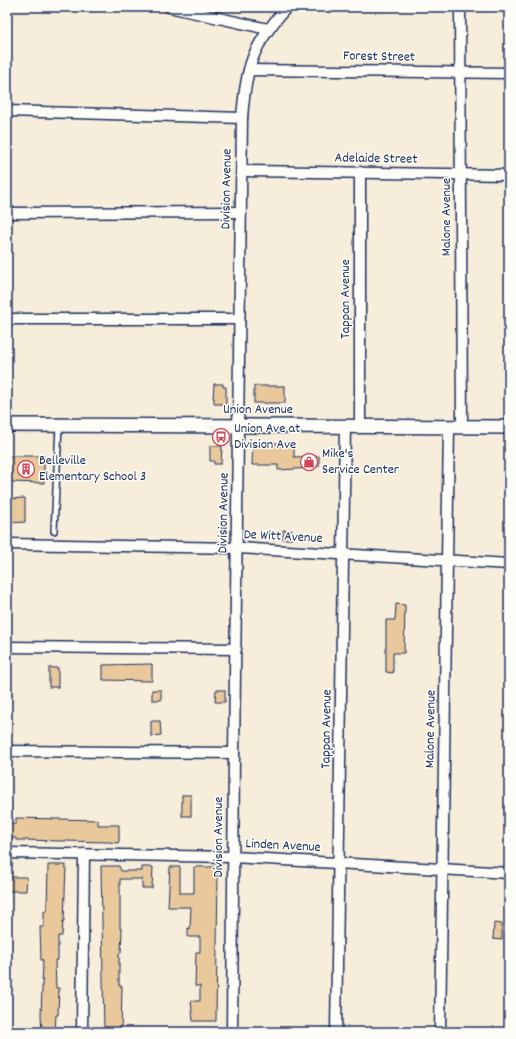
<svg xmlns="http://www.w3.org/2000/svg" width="516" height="1039" font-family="Dekko,sans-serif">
<rect width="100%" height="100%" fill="#f7eddb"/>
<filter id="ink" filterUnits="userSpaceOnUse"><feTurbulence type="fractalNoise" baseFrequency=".025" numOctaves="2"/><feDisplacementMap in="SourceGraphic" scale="8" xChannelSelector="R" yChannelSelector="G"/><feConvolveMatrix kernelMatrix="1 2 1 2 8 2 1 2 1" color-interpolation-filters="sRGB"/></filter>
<g filter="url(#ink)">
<g fill="#e9c99b" stroke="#1b2f5e">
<path d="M214,384H223V387H226V404H214V398H213Z"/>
<rect x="254" y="386" width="31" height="17"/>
<path d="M253,443H294V457L319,456V466H312V468L278,470V465H252Z"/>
<path d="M210,446H222L221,464H214V461H210Z"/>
<path d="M7,456H44V483L7,482Z"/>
<path d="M25,498V522L7,523V499Z"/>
<path d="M283,530L293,531L292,539H283Z"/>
<path d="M396,604L405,605L404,653H393V673L386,672V620H395Z"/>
<path d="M152,664V681L103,680V665Z"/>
<rect x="49" y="668" width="9" height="19"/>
<rect x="152" y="690" width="9" height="10"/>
<path d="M216,690H225V702H215Z"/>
<path d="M151,721H160L161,735L151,736Z"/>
<rect x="182" y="795" width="9" height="21"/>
<path d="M16,818L98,820V825H119V841L118,843L109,842L20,840H16V838H7V824H16Z"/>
<path d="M48,865H66L64,921H63L62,936H58V960H55L56,988H59L58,1015H56L55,1032H42L41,1015L43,960H41L40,927H44V911H47Z"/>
<path d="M101,866H119L121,871H142V867H153L152,888H142V879H120V929H122L121,953H119V986H122L121,1032H104Z"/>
<path d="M170,867H180V893H194V867H215V870H218L216,1021H193L191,1001H200V986H195L196,952H200V937H188V928L190,929L191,907H168Z"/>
<path d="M7,877H27L26,891H7Z"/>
<path d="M494,923L502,924V940L493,939Z"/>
</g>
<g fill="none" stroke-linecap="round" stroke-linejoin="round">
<g stroke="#1b2f5e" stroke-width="8">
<path id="service" d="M54,531L59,426"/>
</g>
<g stroke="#1b2f5e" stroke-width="13">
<g id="minor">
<path d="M169,7L268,29"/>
<path d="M460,7L462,427"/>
<path d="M249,70L509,73"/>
<path d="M7,111L242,118"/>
<path d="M242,171L509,175"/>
<path d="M7,213L240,212"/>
<path d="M7,319H239"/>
<path d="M360,426V172"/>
<path d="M7,544L238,548L509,564"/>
<path d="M7,647L236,649"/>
<path d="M7,751L234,753"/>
<path d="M7,853L233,857L509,873"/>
<path d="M82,1032L84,854"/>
<path d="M232,1032L234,753L242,118C246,66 252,46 287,7"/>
<path d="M336,1032L345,426"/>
<path d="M440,1032L449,427"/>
</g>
</g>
<g stroke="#1b2f5e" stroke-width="16">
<path id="tertiary" d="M7,425L509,427"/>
</g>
<use href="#service" stroke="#fdfcf7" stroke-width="5"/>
<use href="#minor" stroke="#fdfcf7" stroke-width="10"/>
<use href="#tertiary" stroke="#fdfcf7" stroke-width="13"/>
</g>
</g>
<defs>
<g id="bus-ring" transform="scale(0.9)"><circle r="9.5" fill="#fdfcf7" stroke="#d1495b" stroke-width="1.5"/><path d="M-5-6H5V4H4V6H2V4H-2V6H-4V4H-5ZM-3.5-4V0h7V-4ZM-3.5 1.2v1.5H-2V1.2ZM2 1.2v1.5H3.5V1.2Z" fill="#d1495b"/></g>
<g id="shop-ring" transform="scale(0.9)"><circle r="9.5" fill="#fdfcf7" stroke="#d1495b" stroke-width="1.5"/><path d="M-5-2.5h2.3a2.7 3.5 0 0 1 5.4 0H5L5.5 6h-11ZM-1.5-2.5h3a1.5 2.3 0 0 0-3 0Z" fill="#d1495b"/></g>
<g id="building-ring" transform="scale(0.9)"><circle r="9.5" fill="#fdfcf7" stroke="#d1495b" stroke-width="1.5"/><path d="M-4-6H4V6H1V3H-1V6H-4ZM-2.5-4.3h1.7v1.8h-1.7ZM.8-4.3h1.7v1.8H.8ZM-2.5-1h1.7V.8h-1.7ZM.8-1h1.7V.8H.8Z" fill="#d1495b"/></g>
</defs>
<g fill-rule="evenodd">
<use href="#bus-ring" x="221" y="437"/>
<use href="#shop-ring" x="309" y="462"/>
<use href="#building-ring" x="26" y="469"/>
</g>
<g text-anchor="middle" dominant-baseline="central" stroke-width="3" stroke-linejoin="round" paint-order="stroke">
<g font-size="14" fill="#1b2f5e" stroke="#fdfcf7">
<text transform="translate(379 57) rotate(1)">Forest Street</text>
<text transform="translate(376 159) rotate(1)">Adelaide Street</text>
<text transform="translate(227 189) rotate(-89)">Division Avenue</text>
<text transform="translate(447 217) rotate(-90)">Malone Avenue</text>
<text transform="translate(346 299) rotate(-90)">Tappan Avenue</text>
<text x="258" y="410">Union Avenue</text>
<text transform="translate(224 513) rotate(-89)">Division Avenue</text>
<text transform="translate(283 537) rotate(3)">De Witt Avenue</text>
<text transform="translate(327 729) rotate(-89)">Tappan Avenue</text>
<text transform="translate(431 729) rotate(-89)">Malone Avenue</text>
<text transform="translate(219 837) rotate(-90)">Division Avenue</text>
<text transform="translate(283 846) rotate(3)">Linden Avenue</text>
</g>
<g font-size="14" fill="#1b2f5e" stroke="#fdfcf7" text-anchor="start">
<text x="234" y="429">Union Ave at<tspan x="234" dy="16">Division Ave</tspan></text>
<text x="322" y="454">Mike's<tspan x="322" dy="16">Service Center</tspan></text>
<text x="39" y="461">Belleville<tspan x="39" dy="16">Elementary School 3</tspan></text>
</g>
</g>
<rect width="516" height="1039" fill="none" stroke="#fdfcf7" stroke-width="24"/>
<rect x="12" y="12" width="492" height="1015" fill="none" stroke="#1b2f5e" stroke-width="1.5" filter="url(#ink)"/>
</svg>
